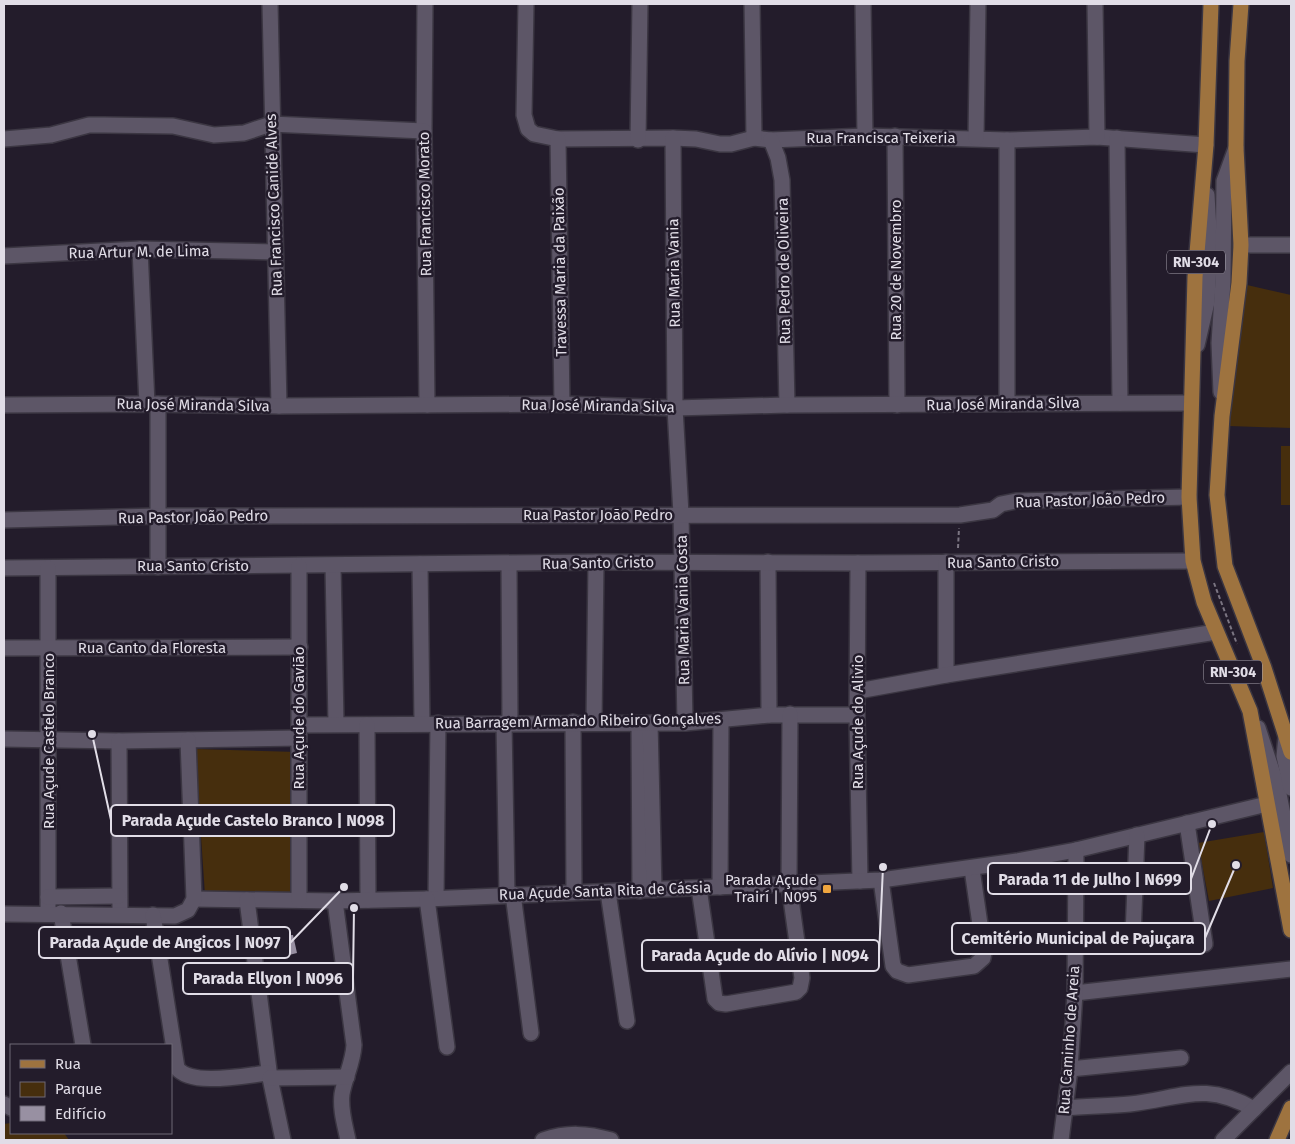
<svg xmlns="http://www.w3.org/2000/svg" width="1295" height="1144" font-family="'Fira Sans',sans-serif">
<rect width="100%" height="100%" fill="#231c2b"/>
<g fill="#462e0d">
<path d="M1247,285L1291,295V428L1229,426Z"/>
<rect x="1281" y="446" width="10" height="59"/>
<path d="M195,749L297,752L298,895H205Z"/>
<path d="M1264,832L1273,888L1209,901L1198,843Z"/>
<path d="M11,1123V1133H64L69,1140H4V1124Z"/>
</g>
<path fill="#9890a2" d="M293,935L297,953L281,957L276,936Z"/>
<g fill="none" stroke-linecap="round" stroke-linejoin="round">
<g stroke="#3b3642" stroke-width="18">
<g id="minor">
<path d="M270,4L279,406"/>
<path d="M425,4L424,131L427,405"/>
<path d="M526,4L524,115L528,129L534,134L558,139L673,138L696,139L720,144H731L754,138L771,140L865,136L1007,140L1097,137L1206,145"/>
<path d="M752,4L754,138"/>
<path d="M863,4L865,136"/>
<path d="M1095,4L1097,137"/>
<path d="M895,136L897,405"/>
<path d="M673,138L675,408L681,514L685,723"/>
<path d="M976,138L978,4"/>
<path d="M1117,138L1120,403"/>
<path d="M4,139L51,135L89,125H104L173,126L214,135L244,133L271,124L424,131"/>
<path d="M558,139L562,404"/>
<path d="M638,140L640,4"/>
<path d="M771,140L778,158L782,180L787,405"/>
<path d="M1007,140V404"/>
<path d="M1241,245H1291"/>
<path d="M140,249L147,404"/>
<path d="M4,256L140,249L275,252"/>
<path d="M1197,345L1207,302L1210,247L1207,195"/>
<path d="M1221,392L1219,343L1223,281L1224,181L1236,148"/>
<path d="M158,404V567"/>
<path d="M4,405L147,404L279,406L562,404L675,408L787,405L1191,403"/>
<path d="M4,520L157,516L960,515L993,510L1001,504L1016,501L1189,497"/>
<path d="M768,562L769,715"/>
<path d="M858,563L857,715L860,881"/>
<path d="M420,564L422,723"/>
<path d="M509,565L510,723"/>
<path d="M333,566L336,724"/>
<path d="M4,568L596,562L858,563L1193,561"/>
<path d="M48,568V913"/>
<path d="M4,648L300,647"/>
<path d="M946,675V562"/>
<path d="M858,691L946,675L1216,632"/>
<path d="M573,722L574,892"/>
<path d="M594,722L596,562"/>
<path d="M504,723L507,895"/>
<path d="M639,723L640,891"/>
<path d="M650,723L654,890"/>
<path d="M299,725L685,723L769,715H857"/>
<path d="M367,725L368,900"/>
<path d="M1258,728L1278,789L1291,855"/>
<path d="M1286,737L1284,756L1291,788"/>
<path d="M4,739L119,741L299,738"/>
<path d="M119,741L120,914"/>
<path d="M1187,823L1205,944"/>
<path d="M881,880L893,966L897,971L908,975L974,966L983,958L984,952L972,869"/>
<path d="M720,887L721,720"/>
<path d="M699,888L715,999L719,1003L726,1004L796,992L800,988L802,978L789,885L790,714"/>
<path d="M608,892L627,1021"/>
<path d="M513,894L531,1033"/>
<path d="M48,897L118,896"/>
<path d="M436,898L438,723"/>
<path d="M194,899L335,901L427,899L881,880L1017,861L1076,850L1267,804"/>
<path d="M427,899L447,1047"/>
<path d="M247,900L270,1078L283,1140"/>
<path d="M299,900V566"/>
<path d="M335,901L354,1045C353,1063 345,1077 342,1094C340,1110 345,1125 348,1140"/>
<path d="M61,913L83,1045"/>
<path d="M4,914L175,916L188,910L194,899L188,740"/>
<path d="M153,915L177,1068C191,1087 247,1075 269,1073"/>
<path d="M1133,936L1137,835"/>
<path d="M1075,993L1291,969"/>
<path d="M1070,1069L1181,1058"/>
<path d="M270,1078L347,1077"/>
<path d="M4,1104L11,1108"/>
<path d="M1065,1108C1086,1106 1109,1106 1130,1104C1182,1098 1204,1081 1254,1109"/>
<path d="M543,1140C567,1132 587,1133 611,1140"/>
<path d="M1061,1140L1070,1069L1075,993L1076,850"/>
<path d="M1223,1140L1291,1072"/>
</g>
</g>
<g stroke="#3b3642" stroke-width="18">
<g id="major">
<path d="M1211,4L1206,145L1195,277L1189,497L1193,561L1204,602L1250,711L1291,930"/>
<path d="M1241,4L1237,61L1236,148L1241,245L1239,283L1222,416L1217,495L1225,566L1264,668L1291,752"/>
<path d="M1277,1140L1291,1108"/>
</g>
</g>
<g stroke="#7b7582" stroke-width="2" stroke-dasharray="4 2.5" stroke-linecap="butt">
<path d="M958,548L959,528"/>
<path d="M1214,583L1237,644"/>
</g>
<use href="#minor" stroke="#5d5667" stroke-width="15"/>
<use href="#major" stroke="#9e733f" stroke-width="15"/>
</g>
<rect fill="#f0a63f" stroke="#231c2b" stroke-width="2" x="822" y="884" width="10" height="10" rx="2.5"/>
<g text-anchor="middle" dominant-baseline="central" stroke-width="5" stroke-linejoin="round" paint-order="stroke">
<g fill="#231c2b" stroke="#a8a3af" stroke-width="1">
<rect x="1167" y="250.5" width="58" height="23" rx="4"/>
<rect x="1204" y="660.5" width="58" height="23" rx="4"/>
</g>
<g font-size="14" font-weight="bold" fill="#e1dde7">
<text x="1196" y="262">RN-304</text>
<text x="1233" y="672">RN-304</text>
</g>
<g font-size="15" fill="#e1dde7" stroke="#231c2b">
<text x="881" y="138">Rua Francisca Teixeria</text>
<text transform="translate(425 204) rotate(-91)">Rua Francisco Morato</text>
<text transform="translate(274 205) rotate(-92)">Rua Francisco Canidé Alves</text>
<text transform="translate(139 252) rotate(-1)">Rua Artur M. de Lima</text>
<text transform="translate(896 270) rotate(-90)">Rua 20 de Novembro</text>
<text transform="translate(784 271) rotate(-91)">Rua Pedro de Oliveira</text>
<text transform="translate(560 272) rotate(-91)">Travessa Maria da Paixão</text>
<text transform="translate(674 273) rotate(-91)">Rua Maria Vania</text>
<text transform="translate(1003 404) rotate(-1)">Rua José Miranda Silva</text>
<text transform="translate(193 405) rotate(1)">Rua José Miranda Silva</text>
<text transform="translate(598 406) rotate(1)">Rua José Miranda Silva</text>
<text transform="translate(1090 500) rotate(-2)">Rua Pastor João Pedro</text>
<text x="598" y="515">Rua Pastor João Pedro</text>
<text transform="translate(193 517) rotate(-1)">Rua Pastor João Pedro</text>
<text transform="translate(1003 562) rotate(-1)">Rua Santo Cristo</text>
<text transform="translate(598 563) rotate(-1)">Rua Santo Cristo</text>
<text x="193" y="566">Rua Santo Cristo</text>
<text transform="translate(683 610) rotate(-91)">Rua Maria Vania Costa</text>
<text x="152" y="648">Rua Canto da Floresta</text>
<text transform="translate(299 718) rotate(-90)">Rua Açude do Gavião</text>
<text transform="translate(578 721) rotate(-1)">Rua Barragem Armando Ribeiro Gonçalves</text>
<text transform="translate(858 722) rotate(-90)">Rua Açude do Alivio</text>
<text transform="translate(49 741) rotate(-90)">Rua Açude Castelo Branco</text>
<text transform="translate(605 891) rotate(-2)">Rua Açude Santa Rita de Cássia</text>
<text transform="translate(1069 1040) rotate(-86)">Rua Caminho de Areia</text>
</g>
<g font-size="15" fill="#e1dde7" stroke="#231c2b" text-anchor="end">
<text x="817" y="880">Parada Açude<tspan x="817" dy="17">Trairí | N095</tspan></text>
</g>
</g>
<path fill="none" stroke="#e1dde7" stroke-width="2" d="M92 734L111 820M1212 824L1191 879M1236 865L1205 938M344 887L290 943M883 867L879 955M354 908L353 978"/>
<g fill="#e1dde7" stroke="#231c2b" stroke-width="2">
<circle cx="92" cy="734" r="5"/>
<circle cx="1212" cy="824" r="5"/>
<circle cx="1236" cy="865" r="5"/>
<circle cx="344" cy="887" r="5"/>
<circle cx="883" cy="867" r="5"/>
<circle cx="354" cy="908" r="5"/>
</g>
<g fill="#231c2b" stroke="#e1dde7" stroke-width="2">
<rect x="111" y="805" width="283" height="31" rx="5"/>
<rect x="988" y="863" width="203" height="31" rx="5"/>
<rect x="952" y="923" width="253" height="31" rx="5"/>
<rect x="39" y="927" width="251" height="31" rx="5"/>
<rect x="642" y="940" width="237" height="31" rx="5"/>
<rect x="183" y="963" width="170" height="31" rx="5"/>
</g>
<g font-size="16" text-anchor="middle" font-weight="bold" fill="#e1dde7">
<text x="253" y="826">Parada Açude Castelo Branco | N098</text>
<text x="1090" y="885">Parada 11 de Julho | N699</text>
<text x="1078" y="944">Cemitério Municipal de Pajuçara</text>
<text x="165" y="948">Parada Açude de Angicos | N097</text>
<text x="760" y="961">Parada Açude do Alívio | N094</text>
<text x="268" y="984">Parada Ellyon | N096</text>
</g>
<rect width="1295" height="1144" fill="none" stroke="#e1dde7" stroke-width="10"/>
<rect x="10" y="1044" width="162" height="90" fill="#231c2b" stroke="#6f6976"/>
<rect x="20" y="1060" width="25" height="8" fill="#9e733f" stroke="#6f6976"/>
<text x="55" y="1069" font-size="15" fill="#e1dde7">Rua</text>
<rect x="20" y="1082" width="25" height="15" fill="#462e0d" stroke="#6f6976"/>
<text x="55" y="1094" font-size="15" fill="#e1dde7">Parque</text>
<rect x="20" y="1106" width="25" height="15" fill="#9890a2" stroke="#6f6976"/>
<text x="55" y="1119" font-size="15" fill="#e1dde7">Edifício</text>
</svg>
